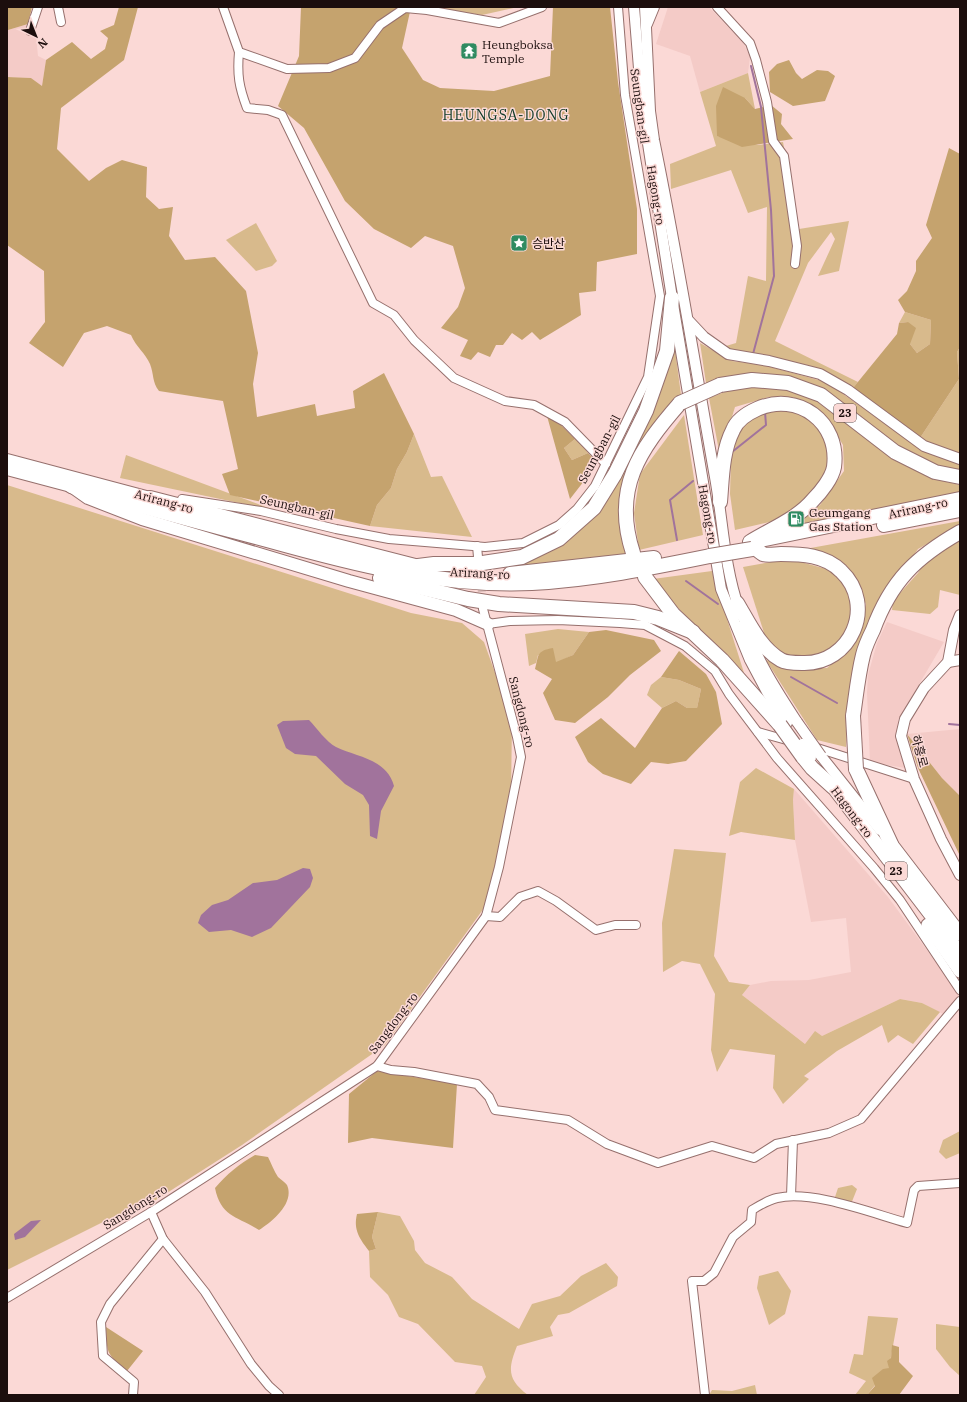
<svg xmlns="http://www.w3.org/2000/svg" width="967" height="1402" font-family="'IBM Plex Serif','Noto Sans KR',serif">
<rect width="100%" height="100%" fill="#fbd9d6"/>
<g fill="#f4cbc7">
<path d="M668,7L710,8L744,44L750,57L748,73L700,92L690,56L656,44Z"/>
<path d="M28,24L35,26L38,56L46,60L42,86L31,78L7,77L8,30Z"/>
<path d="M887,622L944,642L898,720L905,768L870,762L867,693L868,675L877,643Z"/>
<path d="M960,729V796L942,778L907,734Z"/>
<path d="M794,789L888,897L960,995L945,1015L922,1003L900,999L805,1044L742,995L750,985L771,981L809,980L851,972L846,918L811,922L795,840L793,800Z"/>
</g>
<g fill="#d8ba8c">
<path d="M430,7H518L482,15Z"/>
<path d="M748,73L755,109L745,98L718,123L717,136L758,145L783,142L799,229L849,221L839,271L818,276L835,239L831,232L808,263L775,341L858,382L853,388L807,365L731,351L726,346L736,343L748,276L766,281L767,207L748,213L731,170L671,189L670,164L716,146L700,92Z"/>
<path d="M256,223L277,261L272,266L256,271L226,240Z"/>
<path d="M905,312L931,320L930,344L917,353L910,344L908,322L899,323Z"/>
<path d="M673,334L681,395L651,427L624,479L620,518L626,554L517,566L582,528L612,488Z"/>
<path d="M700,343L732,361L763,365L826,382L927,453L960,464V472L947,471L915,458L815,388L744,375L706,383Z"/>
<path d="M960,347V453L927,443L920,438L959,379L957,352Z"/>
<path d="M778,386L811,397L894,460L934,479L960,485V492L785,529L820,505L844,471L843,445L826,417L793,397H769L735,407L720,456L709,398L735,388Z"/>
<path d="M774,409L801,412L821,429L829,453L826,471L809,497L778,520L735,530L730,494L731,459L737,435L753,416Z"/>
<path d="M684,415L703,535L639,550L634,513L640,474Z"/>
<path d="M414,434L431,477L442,476L472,537L370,526L377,505L391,488L397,469L407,452Z"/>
<path d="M575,439L582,444L588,453L572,460L564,448Z"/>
<path d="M126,455L277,511L120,478Z"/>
<path d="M7,485L411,613L462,623L484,642L512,720L511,797L487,904L385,1045L242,1145L123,1221L117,1215L7,1270Z"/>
<path d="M960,521V525L918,549L868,621L849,699L846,747L817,740L766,660L796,669L827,668L855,644L866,604L847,566L805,549Z"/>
<path d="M960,538V595L940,590L938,607L930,614L892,610L893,601L918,573L925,562Z"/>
<path d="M771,562H801L830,570L846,586L853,608L851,625L834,647L812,657L783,655L766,639L743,567Z"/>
<path d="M712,571L744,673L673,603L653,579Z"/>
<path d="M558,629L589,632L573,655L556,663L538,655L536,663L529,666L525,634Z"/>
<path d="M661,677L679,680L701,689L697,708H687L676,701L662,708L647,695L651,685Z"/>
<path d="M756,768L794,789L793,800L795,840L741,832L729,836L740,782Z"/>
<path d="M674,849L726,853L714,956L729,982L750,985L742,995L805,1044L815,1031L822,1036L900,999L922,1003L940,1012L913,1044L898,1035L888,1043L882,1025L837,1051L804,1076L809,1079L783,1104L773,1088L775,1055L730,1049L717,1072L711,1050L715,994L700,964L682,961L663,972L662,923Z"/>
<path d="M960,1131V1153L946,1159L939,1152L943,1140Z"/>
<path d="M852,1185L857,1189L851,1204L835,1197L838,1188Z"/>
<path d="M378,1212L400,1216L414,1241L415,1250L425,1263L452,1277L472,1299L519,1329L532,1304L560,1296L581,1276L606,1263L618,1277L617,1286L569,1313L558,1315L550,1327L553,1336L517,1346C508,1369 507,1379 528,1395H474L486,1377L482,1366L455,1362L418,1324L399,1317L388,1295L370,1277L369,1251L376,1249L372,1237Z"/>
<path d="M778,1271L791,1291L785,1314L769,1325L757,1288L759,1276Z"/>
<path d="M868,1316L898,1318L889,1368L867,1395H855L866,1381L849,1373L854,1354L863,1355Z"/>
<path d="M936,1324L960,1327V1376L950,1367L936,1349Z"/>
<path d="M755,1385L757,1395H709L712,1390L732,1391Z"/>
</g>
<g fill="#c5a36e">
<path d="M7,7H32L28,24L8,30L7,33Z"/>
<path d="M119,7H138L124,60L61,108L57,149L89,181L106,168L122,160L147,167L146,197L159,209L173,207L169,236L185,260L215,257L246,291L258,353L253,384L257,417L315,404L317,416L355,408L353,391L384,373L414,434L407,452L397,469L391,488L377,505L370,526L230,495L222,474L238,469L223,401L159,391C152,382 154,374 150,364C146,354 136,347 131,335L107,326L84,333L63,367L29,343L45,322L44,271L7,245V77L31,78L42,86L46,60L72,42L91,59L105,49L108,38L100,31L114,25Z"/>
<path d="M301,7H411L402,48L423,80L440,88L494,91L550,76L553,7H610L618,82L637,209V254L597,262L596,291L579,293L581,315L540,340L532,332L522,340L512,333L503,345H496L490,357L478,352L471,360L460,356L468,340L441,328L458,307L465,288L453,246L425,236L411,248L374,229L345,201L304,128L278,106L299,56Z"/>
<path d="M789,60L796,73L802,79L817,70L828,71L835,76L825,101L793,106L770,92L769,72L777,64Z"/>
<path d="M723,87L745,98L755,109L771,105L782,114L781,124L793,139L742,147L717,136L716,106Z"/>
<path d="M949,148L960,154V347L957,352L959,379L920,438L853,388L897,334L899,323L908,322L916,328L910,344L917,353L930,344L931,320L905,312L898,300L907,291L916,271V261L932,238L926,225Z"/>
<path d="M547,416L561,425L575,439L564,448L572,460L588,453L598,463L570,499Z"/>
<path d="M606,630L654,640L661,651L630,675L608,697L575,723L555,720L543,693L552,679L535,669C539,655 536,651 553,648L556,662L573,655L589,632Z"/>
<path d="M679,651L706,674L716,692L722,724L686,761L668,764L651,762L631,784L603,774L588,762L575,737L601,718L635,748L662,708L676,701L687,708H697L701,689L679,680L661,677Z"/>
<path d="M907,734L942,778L960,796V856L918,768Z"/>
<path d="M377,1071L457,1084L453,1148L372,1138L348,1143L349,1094Z"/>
<path d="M255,1155L268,1157C271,1163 274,1171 278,1177C281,1180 285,1182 287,1185C295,1203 272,1222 259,1230C237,1216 221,1217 215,1188C227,1174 239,1164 255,1155Z"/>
<path d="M378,1212L372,1237L376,1249L369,1251C360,1239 353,1230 357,1214Z"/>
<path d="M106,1327L143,1351L127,1371C106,1353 107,1354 106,1327Z"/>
<path d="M892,1345L899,1347V1362L913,1376L899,1395H867L875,1386L872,1378L883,1369L889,1368L887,1361L891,1358Z"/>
</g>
<g fill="#a1739c">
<path d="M309,720C317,728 326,742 336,747C357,757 387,759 394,786L381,811L377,839L370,836L369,805L363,795L345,784L316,756L295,754L286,748L277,725L283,721Z"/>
<path d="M303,868L310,869L313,878L310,887L271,928L252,937L231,930L209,932L198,923L201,915L212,905L228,900L253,883L277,880Z"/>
<path d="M41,1220L25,1237L15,1240L14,1234L31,1221Z"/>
</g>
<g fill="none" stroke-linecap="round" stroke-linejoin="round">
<g stroke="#a1739c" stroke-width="2">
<path d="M751,66L761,107L771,210L774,276L753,354"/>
<path d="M732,452L766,425L765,412"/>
<path d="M677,540L670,500L693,481"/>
<path d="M686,581L718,604"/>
<path d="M791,677L837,703"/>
<path d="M949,724L960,725"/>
</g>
<path stroke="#dabbb8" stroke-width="8" stroke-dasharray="8 4" stroke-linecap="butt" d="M479,560L483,604"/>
<g stroke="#96706d" stroke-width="10">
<g id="minor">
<path d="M58,7L61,22"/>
<path d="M223,7L239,52L287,69L329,68L355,58L380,25L405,8L427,10L499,23L542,7"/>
<path d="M717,7L750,43L756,60L767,102L773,141L784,156L797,246L795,264"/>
<path d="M30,31L38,7"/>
<path d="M239,52C237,75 239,87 247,108L268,110L282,115L373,303L394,315L414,340L454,378L505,401L534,405L565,422L606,464"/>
<path d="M182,499L261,511L336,529L389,539L485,547L523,543L559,525L577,509L595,486L648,377L660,296L625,95L618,7"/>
<path d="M477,546L478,557"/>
<path d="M488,624L510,621L558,620L620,623L645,625L685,646L715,671L729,694L777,758L874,868L900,900L960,990"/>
<path d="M758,732L790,741"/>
<path d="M811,746L914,779"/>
<path d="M486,916L500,917L520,897L538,891L556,901L596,930L615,925H636"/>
<path d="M377,1066L391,1070L414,1072L477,1084L489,1097L495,1110L568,1120L607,1144L658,1163L712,1146L754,1158L776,1144L829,1133L861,1119L960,1001"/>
<path d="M791,1196L793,1140"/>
<path d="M151,1212L163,1239L205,1292L251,1364L269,1386L279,1395"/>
<path d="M7,1298L151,1212L377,1066L486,916L499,867L521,757L517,737L483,609"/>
<path d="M133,1395L134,1382L103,1356L101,1322L110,1304L163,1239"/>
<path d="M705,1395L692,1281H704L714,1273L733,1237L751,1222L752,1210C760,1205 768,1200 777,1198C813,1190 871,1213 907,1223L914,1190L918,1186L960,1183"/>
</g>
</g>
<g stroke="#96706d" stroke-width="12">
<g id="tertiary">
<path d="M634,7L642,105L672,298L721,589L750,660L767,692L787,723"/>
<path d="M645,7L650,111L654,140C677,252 695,365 715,477C723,521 724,566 739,609"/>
<path d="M647,24L654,7"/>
<path d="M689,321L704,337L728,354L769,361L820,374L848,390L924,446L960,459"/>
<path d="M960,615L954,630L948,662L924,688L905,719L901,736L914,779L941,839L960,875"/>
<path d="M744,624C757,660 776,690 797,722"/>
<path d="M948,662L960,660"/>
<path d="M821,756L880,830"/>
</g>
</g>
<g stroke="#96706d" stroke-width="14">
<g id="secondary">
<path d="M7,460L150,498"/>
<path d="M7,469L71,486L88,498L142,519L349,581L456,610L488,624"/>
</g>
</g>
<g stroke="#96706d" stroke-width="15">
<g id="primary">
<path d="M833,787L960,953"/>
<path d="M891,844L960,934"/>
<path d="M928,925L960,971"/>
</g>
</g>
<g stroke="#96706d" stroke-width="16">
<g id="trunk">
<path d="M720,385L752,380L788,383L821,395L895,452L935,472L960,477"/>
<path d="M71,486C136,505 202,523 267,540C353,564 441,587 532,583C592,580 651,568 710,556"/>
<path d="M150,498L423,568"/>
<path d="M720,502C722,479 722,451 733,430C737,420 748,413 757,409C798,391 840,422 834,467C832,478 821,492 813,500C797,519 771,529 750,542"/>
<path d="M884,525L960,510"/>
<path d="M760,540L960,499"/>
<path d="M633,553C612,489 639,450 680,403"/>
<path d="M418,566L434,564H476L522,557L559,539L594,508L615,474L646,411L667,351L672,298"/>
<path d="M510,574L654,558"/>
<path d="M645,577L673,614L722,660L780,725"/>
<path d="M380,578L468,599L499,604L634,612L658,618L693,632"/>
<path d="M737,603C749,623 760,648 781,660C786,663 796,663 802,663C851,665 877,605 841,571C825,555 802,554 781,554C776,554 768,556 763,554C761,553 758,550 756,549"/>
<path d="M853,716C856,696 858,675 863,655C865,647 869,638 873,630C891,581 916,557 960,532"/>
<path d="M803,757L812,768L833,787"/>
<path d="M856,769L891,844"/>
</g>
</g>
<use href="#minor" stroke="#fff" stroke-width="8"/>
<use href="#tertiary" stroke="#fff" stroke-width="10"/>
<use href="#secondary" stroke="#fff" stroke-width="12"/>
<use href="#primary" stroke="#fff" stroke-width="13"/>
<use href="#trunk" stroke="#fff" stroke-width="14"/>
<g stroke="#96706d" stroke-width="12" stroke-linecap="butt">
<g id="tertiary-bridge">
<path d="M797,722L821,756"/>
<path d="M802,744L811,757"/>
</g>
</g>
<g stroke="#96706d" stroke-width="16" stroke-linecap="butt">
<g id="trunk-bridge">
<path d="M680,403L720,385"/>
<path d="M710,556L752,549"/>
<path d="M853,716L856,769"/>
<path d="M780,725L803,757"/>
</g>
</g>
<use href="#tertiary-bridge" stroke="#fff" stroke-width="10"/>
<use href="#trunk-bridge" stroke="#fff" stroke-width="14"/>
</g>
<defs>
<g id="temple-square" transform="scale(0.9)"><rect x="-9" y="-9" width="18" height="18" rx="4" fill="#2f8b61" stroke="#fbd9d6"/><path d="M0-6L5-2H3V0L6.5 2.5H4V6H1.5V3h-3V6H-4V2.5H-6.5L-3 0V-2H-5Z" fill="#fff"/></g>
<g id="sight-square" transform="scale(0.9)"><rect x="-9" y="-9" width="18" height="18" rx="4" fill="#2f8b61" stroke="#fbd9d6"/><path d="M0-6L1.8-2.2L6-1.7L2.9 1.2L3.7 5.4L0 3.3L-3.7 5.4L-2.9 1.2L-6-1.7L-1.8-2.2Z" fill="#fff"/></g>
<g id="fuel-square" transform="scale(0.9)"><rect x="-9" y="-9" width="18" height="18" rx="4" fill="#2f8b61" stroke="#fbd9d6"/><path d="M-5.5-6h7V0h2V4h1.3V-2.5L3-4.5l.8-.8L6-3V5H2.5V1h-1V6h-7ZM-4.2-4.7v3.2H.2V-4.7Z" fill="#fff"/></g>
</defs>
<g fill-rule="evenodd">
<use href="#temple-square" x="469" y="51"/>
<use href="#sight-square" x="519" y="243"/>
<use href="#fuel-square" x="796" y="519"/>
</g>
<g text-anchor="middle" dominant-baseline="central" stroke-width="3" stroke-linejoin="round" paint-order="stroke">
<g fill="#fbd9d6" stroke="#5f4b49" stroke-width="1">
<rect x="834" y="404" width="22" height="18" rx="3"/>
<rect x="885" y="862" width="22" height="18" rx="3"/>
</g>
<g font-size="11" font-weight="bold" fill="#1c0e0d">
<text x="845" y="413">23</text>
<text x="896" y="871">23</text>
</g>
<g font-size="12" fill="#1c0e0d" stroke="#fbd9d6" text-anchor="start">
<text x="482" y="44">Heungboksa<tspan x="482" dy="14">Temple</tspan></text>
<text x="532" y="243">승반산</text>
<text x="809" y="512">Geumgang<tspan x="809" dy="14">Gas Station</tspan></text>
</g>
<g font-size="12" fill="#1c0e0d" stroke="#fbd9d6">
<text transform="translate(640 106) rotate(82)">Seungban-gil</text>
<text transform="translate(656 195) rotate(81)">Hagong-ro</text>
<text transform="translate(599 449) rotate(-62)">Seungban-gil</text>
<text transform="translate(164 501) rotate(15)">Arirang-ro</text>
<text transform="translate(297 507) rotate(13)">Seungban-gil</text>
<text transform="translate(918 508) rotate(-12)">Arirang-ro</text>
<text transform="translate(708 514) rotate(80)">Hagong-ro</text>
<text transform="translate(480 573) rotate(3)">Arirang-ro</text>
<text transform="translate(522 712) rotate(76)">Sangdong-ro</text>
<text transform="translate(920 751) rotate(75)">하흥로</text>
<text transform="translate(852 812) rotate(53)">Hagong-ro</text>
<text transform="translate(393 1023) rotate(-53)">Sangdong-ro</text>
<text transform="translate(135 1207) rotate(-32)">Sangdong-ro</text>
</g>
<g font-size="14" letter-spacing="1" fill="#0d3926" stroke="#fbd9d6">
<text x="506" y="115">HEUNGSA-DONG</text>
</g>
</g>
<rect width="967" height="1402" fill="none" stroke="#1c0e0d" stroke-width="16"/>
<g transform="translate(36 36) rotate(137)" stroke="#fbd9d6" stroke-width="3" paint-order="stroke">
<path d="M0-3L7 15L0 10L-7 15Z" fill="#1c0e0d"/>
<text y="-6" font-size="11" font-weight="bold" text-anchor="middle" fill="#1c0e0d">N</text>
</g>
</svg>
